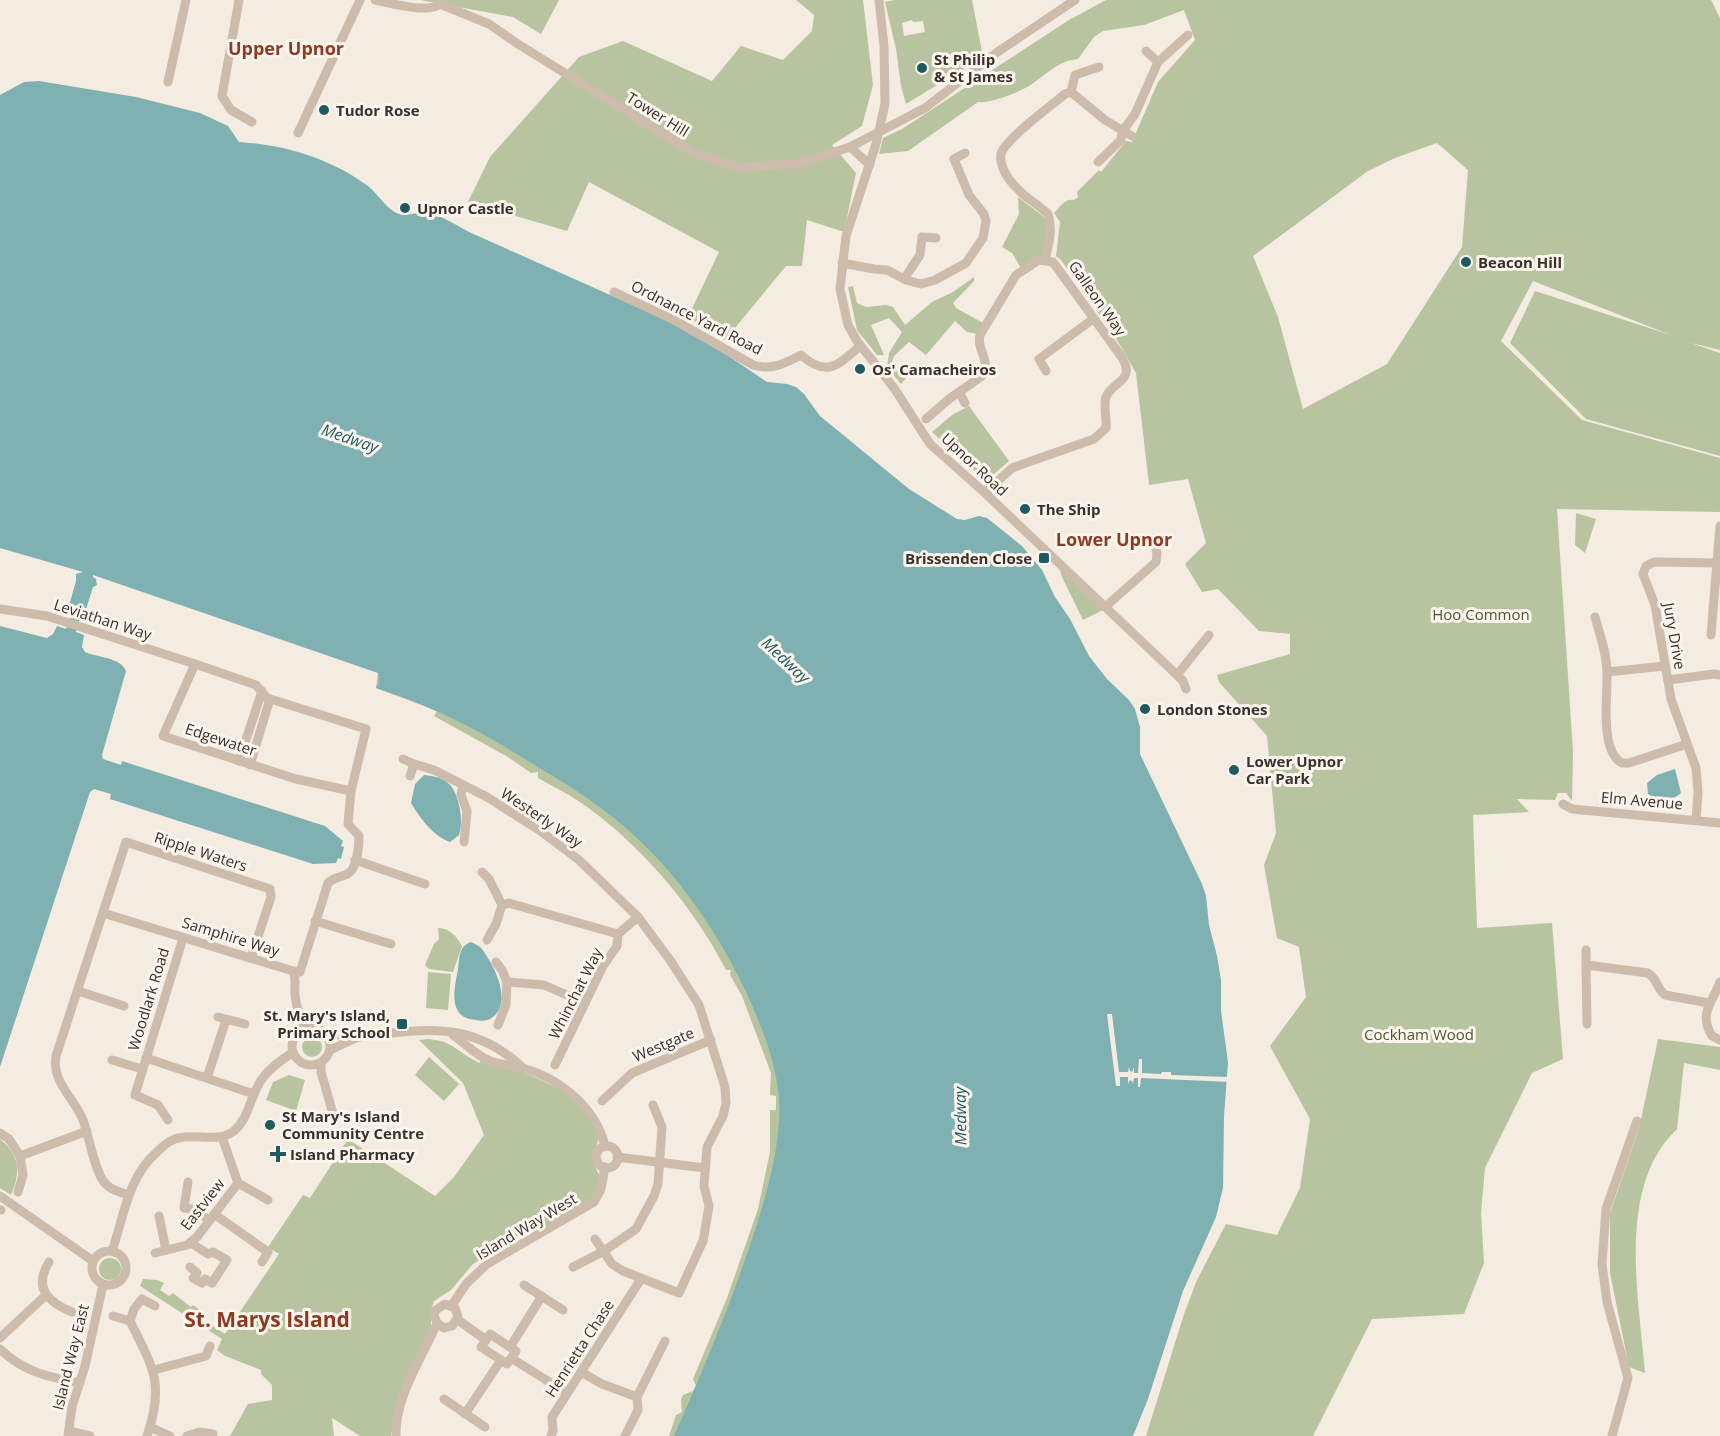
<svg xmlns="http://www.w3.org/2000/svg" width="1720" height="1436" font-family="'Open Sans',sans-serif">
<rect width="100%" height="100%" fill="#f4ebe1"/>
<g fill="#b8c4a0" fill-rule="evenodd">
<path d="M420,0H559L541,34L513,17Z"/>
<path d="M796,0H863L873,85L862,126L832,145L856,173L844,232L807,220L802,266H786L725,340L688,317L719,252L589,182L567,231L468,202L490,157L579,57L623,41L712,81L741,46L783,60L812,31L814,15Z"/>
<path d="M894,0H972L983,57L906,104L901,86L896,49L885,2ZM912,20L913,22L923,21L925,32L904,36L902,23Z"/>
<path d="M1106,0H1711L1720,18V350L1691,343L1720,353V456L1586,419L1510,343L1535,291L1671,335L1533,281L1501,341L1582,420L1720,458V512L1557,509L1573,752L1572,801L1566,793H1558L1555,800L1517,799L1529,812L1473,815L1477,928L1552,923L1563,1059L1532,1073L1485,1168L1481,1213L1484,1263L1464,1314L1372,1319L1313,1436H1146L1184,1314L1197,1280L1226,1224L1277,1235L1300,1188L1310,1119L1270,1046L1306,997L1299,947L1277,938L1264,865L1276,833L1267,736L1219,682L1217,675L1290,654V634L1259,631L1218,589L1202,592L1185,564L1206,543L1188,479L1149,485L1136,373L1117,340L1061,260L1056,256L1060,222L1054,213C1060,207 1065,198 1074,200L1078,197L1077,192L1099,170L1101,172L1126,141L1132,142L1158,82L1195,40L1184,10L1144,25L1103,31L1094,37L1078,59C1058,61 1048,73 1032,84C1022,91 991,104 978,102L908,151L879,154L883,138L902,129L1069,20ZM1437,143L1468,170L1462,247L1387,364L1303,409L1278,317L1253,256L1368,171L1395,158Z"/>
<path d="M1018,197L1044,217L1047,224L1045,249L1042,256L1021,268L1012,253L1002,247L1019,214Z"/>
<path d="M974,277V281L953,303L956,308L983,323L977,334L967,332L955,321L926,355L909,342L894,356L892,362L909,375L901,384L887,367L889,353L902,332L889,318L871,325L884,355H877L857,330L848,287L853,286L857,303L866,307L886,305L893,307L905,325L932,302L953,292Z"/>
<path d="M969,406L1009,461L986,481L932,432L952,415Z"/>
<path d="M1576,513L1596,519L1585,553L1575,545Z"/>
<path d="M1060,569L1103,610L1083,620L1062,577Z"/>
<path d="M378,673L663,821L801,1076L708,1436H669L676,1415L682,1412L681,1400L683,1395L693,1391L696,1386L693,1379L727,1298L758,1209L770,1152V1110H776V1096L770,1095L771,1073L742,996L730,975L731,970H726C695,909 645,850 590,809C574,797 556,788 538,778V772L531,773L508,757L434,716L437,711L376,688Z"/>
<path d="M438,928C450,928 457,937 462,946L453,972L429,969L425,965L434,944L439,939Z"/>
<path d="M428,972L451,974L448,1010L426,1008Z"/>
<circle cx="312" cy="1047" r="10"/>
<path d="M429,1039C456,1042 457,1053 480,1063L481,1059C513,1069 560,1082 582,1108C589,1116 593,1127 599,1136L593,1161L599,1175V1183L592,1199L536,1231L517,1236L506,1245L473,1264L451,1290L434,1301L431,1311V1326L396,1406L391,1436H360L332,1418L334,1436H230L248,1404L272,1400V1385L261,1374V1370L225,1356L217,1350L222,1339L140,1286L143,1279L157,1280L164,1283L160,1290L169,1296L173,1293L191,1307L193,1305L204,1313L202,1319L225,1334L279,1254L268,1247L303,1195L310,1198L348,1139L435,1196L454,1177L484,1135L463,1083L419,1040Z"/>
<path d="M1658,1039L1720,1047V1070L1684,1063L1677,1129C1616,1186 1639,1298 1645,1373L1629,1367L1610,1273V1213L1639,1129Z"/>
<path d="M429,1057L459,1084L444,1101L415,1075Z"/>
<path d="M289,1075L305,1080L296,1111L266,1100L273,1082Z"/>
<path d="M0,1139C20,1156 21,1171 11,1195L0,1188Z"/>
<circle cx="110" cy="1269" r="11"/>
</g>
<g fill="#7fb0b2">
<path d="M39,81L136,97L200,113L228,126L239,142C286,145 329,158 368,186C378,194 387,210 399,214C408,217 418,211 427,213C441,215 456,225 469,232L673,323L721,351L767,382L787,384L796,387L804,394L820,416L909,489L957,519L965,520L979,516L987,518L1022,546L1042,570L1055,597L1070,619L1089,656L1107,679L1129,700L1135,709L1140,727V754L1202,884L1206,896L1209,925L1217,956L1221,980V1011L1228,1062L1224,1116L1223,1188L1216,1217L1183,1291L1148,1399L1133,1436H674C700,1377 725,1318 746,1257C761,1213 776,1168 779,1121C782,1080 768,1043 752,1005C719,930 668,857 601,808C578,791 553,776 528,761C481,731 430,705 376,688L379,682L378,673L93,575V577L96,579L97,585L93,587L83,619L79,621L76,632L84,635L82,647L85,652C99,658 120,657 126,671L102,755L103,759L121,765L122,761L325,826L343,841L341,846L344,847L341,859L338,858L336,863L313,864L110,799L111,794L94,789L90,792L0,1067V626L47,638L53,634L57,626L66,629L70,618L67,613L76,581V574L83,572L0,548V95L24,82Z"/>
<path d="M1675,769L1681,793C1669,802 1661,803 1648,794L1647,783L1657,775Z"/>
<path d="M424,775C432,776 440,777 447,782C459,791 464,821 459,835L450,842C433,836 420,818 411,803L415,784Z"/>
<path d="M471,942C475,944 480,946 482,949C494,965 515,1005 490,1019C485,1021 481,1021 476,1020C446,1018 455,987 458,969C460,957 458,947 471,942Z"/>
</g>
<path fill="#f4ebe1" d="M1107,1014H1112L1119,1072H1128L1129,1067L1130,1071L1132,1072L1134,1067V1073H1138L1139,1059H1142V1073L1161,1074L1162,1072H1171V1075L1228,1077L1230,1082L1141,1078L1140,1087H1138V1078H1134L1133,1084L1132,1081L1130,1080L1128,1084V1077H1120V1086H1116Z"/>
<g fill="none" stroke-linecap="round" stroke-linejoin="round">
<g stroke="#cdbbac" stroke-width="9">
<path d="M239,0L222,96L231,110L252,122"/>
<path d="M375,0C390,3 428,14 440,4"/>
<path d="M879,0L884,46L885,104L876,144L846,236L840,289L848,325L857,341L894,388L930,444L985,493L1177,675L1183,681L1186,689"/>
<path d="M440,4L489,24L518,44L692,152L737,167L798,164L850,147L925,108L999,51L1075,0"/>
<path d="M1146,51L1158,62"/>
<path d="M168,82L186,0"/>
<path d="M1071,92L1075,75L1099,67"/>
<path d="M298,133L360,0"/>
<path d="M850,147L870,165"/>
<path d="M1098,162L1121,140L1122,132L1135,114L1158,62L1188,35"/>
<path d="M1045,259C1049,245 1053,228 1048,214C1038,204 1025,198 1016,187C1008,180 999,165 1001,154C1005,139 1051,106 1065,94L1071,92L1105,120L1132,136"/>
<path d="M842,263L874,269L887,270L906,280L921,284L935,280L966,263L983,238L986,221L984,214L969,195L954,159L965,153"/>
<path d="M904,279L920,255L922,237L936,238"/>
<path d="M614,292L674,320L753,365C771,371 785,363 801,355C827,378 838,365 860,346"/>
<path d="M1046,371L1039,359L1093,319"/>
<path d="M959,392L965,403"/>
<path d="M926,419L949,399L982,376C992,361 976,350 980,335L1016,275L1039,260L1053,262L1121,356C1137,382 1113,380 1106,397C1103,406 1107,418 1106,428L1094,439L1012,468L985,493"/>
<path d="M1105,607L1156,562L1157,554L1154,539"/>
<path d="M0,609L47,616L195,664"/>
<path d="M1595,617C1600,635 1607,654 1607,673C1608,694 1599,751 1622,763H1629L1687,744"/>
<path d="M1711,635L1720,526"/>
<path d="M1607,672L1665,666"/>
<path d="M1177,675L1209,635"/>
<path d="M1668,680L1714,674L1720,675"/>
<path d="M403,759L414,764"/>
<path d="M239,761L262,691"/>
<path d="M250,765L270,699"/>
<path d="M410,776L414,764L434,770L487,797L539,830L579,860L638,917L670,960L699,1005L725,1087L726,1103L723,1116L707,1147L704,1186L709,1206L703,1241L679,1293L623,1271L612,1264L595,1239"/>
<path d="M463,785L461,795L467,811L464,842"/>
<path d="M1563,804L1572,809L1720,823"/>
<path d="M1696,820L1698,792L1696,768L1671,699L1655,605L1643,574L1646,566L1654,562L1718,563"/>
<path d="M355,860L425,884"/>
<path d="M482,872L489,879L502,905L509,903L618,934L638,917"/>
<path d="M103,913L293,971C297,979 294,986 295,995C296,1007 300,1017 305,1028"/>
<path d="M315,921L391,944"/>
<path d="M487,940L496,924L502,905"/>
<path d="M1586,950V965"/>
<path d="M496,962L502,970L507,982L544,985L585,1003"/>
<path d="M293,971L300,972L328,883C334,877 338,878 345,875C357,872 359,847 359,836L348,824L351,791L366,729L267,698L256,685L195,664L163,736L296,779L351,791"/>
<path d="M1720,982C1713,1002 1698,1013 1712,1036L1720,1040"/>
<path d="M78,991L124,1006"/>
<path d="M218,1017L245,1024"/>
<path d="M1587,1024L1586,965L1648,973C1657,978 1657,989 1665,995L1709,1003"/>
<path d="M498,1025L506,1005L507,982"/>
<circle cx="311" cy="1046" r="19"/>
<path d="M326,1034L357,1036"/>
<path d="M453,1035C466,1044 475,1055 490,1061C500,1065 511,1065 522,1068C560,1078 596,1108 605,1146"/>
<path d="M330,1050C340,1046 349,1040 360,1037C369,1034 382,1034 392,1033C444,1026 484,1031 523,1068"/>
<path d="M146,1058L254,1094"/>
<path d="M112,1060L142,1069"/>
<path d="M321,1063V1072L334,1117"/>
<path d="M555,1065L603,966L617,946L618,934"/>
<path d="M207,1078L226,1020"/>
<path d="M602,1101L632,1073L711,1040"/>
<path d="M168,1120L158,1105L135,1095L183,938"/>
<path d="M0,1133L9,1139L20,1156"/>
<path d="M222,1137L238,1183L268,1200"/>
<circle cx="607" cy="1157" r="11"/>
<path d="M617,1157L705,1168"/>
<path d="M188,1182L184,1208L192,1209L210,1220"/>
<path d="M18,1192L23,1175L20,1156L87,1131"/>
<path d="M129,1195C120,1192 110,1190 104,1182C94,1169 89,1136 83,1120C74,1097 51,1082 56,1056L126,842L270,889L271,897L251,958"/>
<path d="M0,1196L93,1261"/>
<path d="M0,1210H1"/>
<path d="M214,1214L268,1252L262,1262"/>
<path d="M159,1216L166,1250"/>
<circle cx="109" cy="1268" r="17"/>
<path d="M112,1251C124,1216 128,1177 157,1152C165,1144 172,1138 184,1137C200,1135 220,1142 234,1131C250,1117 250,1095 262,1079C270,1067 282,1060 293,1052"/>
<path d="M155,1253L187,1245L197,1237L238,1183"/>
<path d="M49,1262C33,1288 48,1302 72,1312"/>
<path d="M190,1267L197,1273L193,1278L202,1283L205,1279L212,1283L227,1260L213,1252L208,1254L191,1243"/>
<path d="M573,1267L604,1251L636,1229L654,1196L658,1184L662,1127L653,1105"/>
<path d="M524,1285L563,1310"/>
<path d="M452,1305L466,1284L487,1264L594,1202L601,1189L605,1167"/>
<path d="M113,1316L130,1321C153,1368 165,1383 147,1436"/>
<path d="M458,1320L486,1340"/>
<path d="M130,1321L134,1309L142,1299L155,1306"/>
<path d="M490,1334L516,1351L507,1364L481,1347Z"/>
<path d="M0,1338L46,1295"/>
<path d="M510,1347L542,1296"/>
<path d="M0,1349C24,1372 48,1377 80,1383"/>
<path d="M511,1358L567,1393"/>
<path d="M154,1370L206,1356L210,1346"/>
<path d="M581,1372L602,1384L637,1397"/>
<path d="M444,1399L485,1427"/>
<path d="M465,1414L501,1360"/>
<path d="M150,1427L170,1436"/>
<path d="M69,1431L90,1436"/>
<path d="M68,1436L72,1407L85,1366L103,1285"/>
<path d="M187,1436L199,1432L213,1434"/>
<path d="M396,1436C395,1396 422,1359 437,1323L434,1315L436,1310L445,1304L455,1308L458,1317L452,1326L444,1328L437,1323"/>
<path d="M551,1436L553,1431L552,1417L641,1279"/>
<path d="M625,1436L638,1410L637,1397L665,1341"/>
<path d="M1612,1436L1628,1378L1607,1302L1602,1264L1606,1209L1637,1121"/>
</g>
</g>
<g fill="#1f5a5e" stroke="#fbf5ee" stroke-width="2">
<circle cx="922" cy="68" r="6"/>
<circle cx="324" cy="110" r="6"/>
<circle cx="405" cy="208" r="6"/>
<circle cx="1466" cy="262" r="6"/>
<circle cx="860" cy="369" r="6"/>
<circle cx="1025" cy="509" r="6"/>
<rect x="1038" y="552" width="12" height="12" rx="3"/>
<circle cx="1145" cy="709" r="6"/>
<circle cx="1234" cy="770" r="6"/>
<rect x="396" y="1018" width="12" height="12" rx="3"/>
<circle cx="270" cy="1125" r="6"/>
<path d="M275 1145h6v6h6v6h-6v6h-6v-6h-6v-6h6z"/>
</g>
<g text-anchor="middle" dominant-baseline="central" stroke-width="6" stroke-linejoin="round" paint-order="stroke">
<g font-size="15" font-weight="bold" fill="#3b302b" stroke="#fbf5ee" text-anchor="start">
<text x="934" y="59">St Philip<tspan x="934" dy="17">&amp; St James</tspan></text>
<text x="336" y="110">Tudor Rose</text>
<text x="417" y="208">Upnor Castle</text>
<text x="1478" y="262">Beacon Hill</text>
<text x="872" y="369">Os' Camacheiros</text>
<text x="1037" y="509">The Ship</text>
<text x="1032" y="558" text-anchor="end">Brissenden Close</text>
<text x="1157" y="709">London Stones</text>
<text x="1246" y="761">Lower Upnor<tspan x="1246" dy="17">Car Park</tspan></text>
<text x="390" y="1015" text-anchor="end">St. Mary's Island,<tspan x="390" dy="17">Primary School</tspan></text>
<text x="282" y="1116">St Mary's Island<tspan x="282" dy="17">Community Centre</tspan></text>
<text x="290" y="1154">Island Pharmacy</text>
</g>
<g font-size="15" fill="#3b302b" stroke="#fbf5ee">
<text transform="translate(658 114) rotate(32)">Tower Hill</text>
<text transform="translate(1098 298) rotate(55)">Galleon Way</text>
<text transform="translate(697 317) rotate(27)">Ordnance Yard Road</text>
<text transform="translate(975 464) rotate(43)">Upnor Road</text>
<text transform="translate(103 619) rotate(18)">Leviathan Way</text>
<text transform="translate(1675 636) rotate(80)">Jury Drive</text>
<text transform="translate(221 739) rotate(18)">Edgewater</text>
<text transform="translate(1642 800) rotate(5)">Elm Avenue</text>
<text transform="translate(542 817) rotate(34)">Westerly Way</text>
<text transform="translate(201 851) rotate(18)">Ripple Waters</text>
<text transform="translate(231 936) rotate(17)">Samphire Way</text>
<text transform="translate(575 993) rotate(-63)">Whinchat Way</text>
<text transform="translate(148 999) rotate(-73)">Woodlark Road</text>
<text transform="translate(663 1044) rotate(-23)">Westgate</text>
<text transform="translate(202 1204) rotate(-52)">Eastview</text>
<text transform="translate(526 1226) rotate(-31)">Island Way West</text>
<text transform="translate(579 1348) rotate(-57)">Henrietta Chase</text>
<text transform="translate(70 1357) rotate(-76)">Island Way East</text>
</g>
<g font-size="15" fill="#4a5a2e" stroke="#fbf5ee">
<text x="1481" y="614">Hoo Common</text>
<text x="1419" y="1034">Cockham Wood</text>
</g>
<g font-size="16" font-style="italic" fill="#1f5a5e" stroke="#fbf5ee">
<text transform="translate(350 438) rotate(19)">Medway</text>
<text transform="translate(786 660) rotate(43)">Medway</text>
<text transform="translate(960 1116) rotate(-91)">Medway</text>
</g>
<g font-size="18" font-weight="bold" fill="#8c3b22" stroke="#fbf5ee">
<text x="286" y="48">Upper Upnor</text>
<text x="1114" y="539">Lower Upnor</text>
</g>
<g font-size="21" font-weight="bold" fill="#8c3b22" stroke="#fbf5ee">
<text x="267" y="1319">St. Marys Island</text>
</g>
</g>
</svg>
